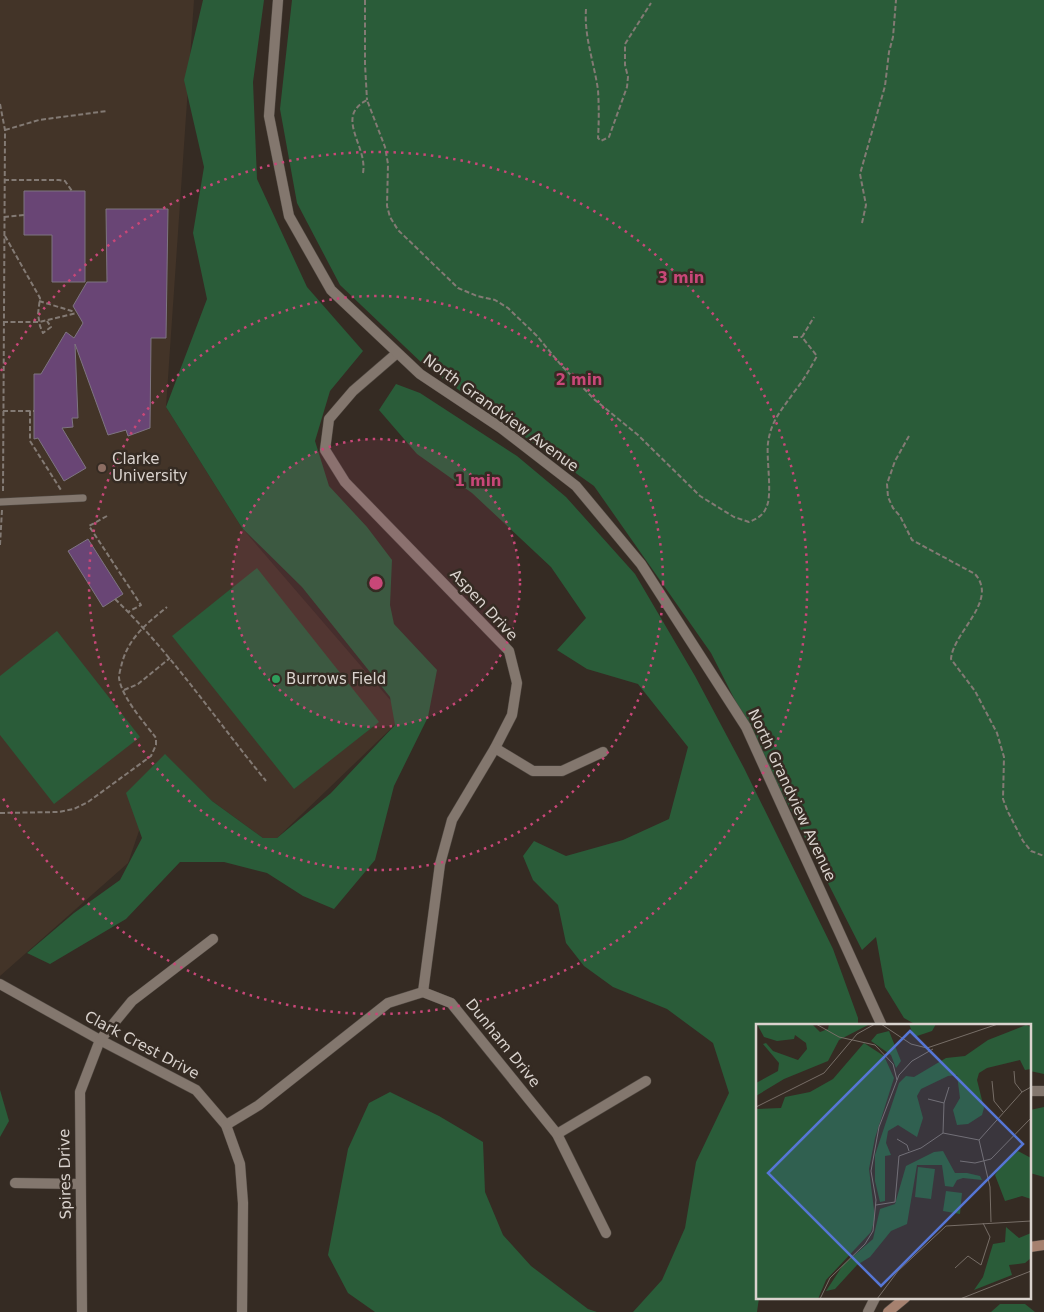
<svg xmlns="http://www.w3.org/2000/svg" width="1044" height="1312" font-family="'DejaVu Sans',sans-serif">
<rect width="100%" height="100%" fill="#352b23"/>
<path fill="#433428" d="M0,0H194L166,407L242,528L404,716L277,838H263L212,801L165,755L128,863L0,976Z"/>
<g fill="#2a5c39">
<path d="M203,0H264L253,82L257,179L307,287L363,351L330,391L315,441L329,486L367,527L392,560L390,605L394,624L437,670L428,717L394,786L375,860L334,909L303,896L267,873L224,862H180L126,919L50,964L27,953L74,913L120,880L142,838L126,793L165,754L212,801L263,838H277L331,793L395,725L390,697L302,587L242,528L166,407L207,299L193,233L204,167L184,80Z"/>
<path d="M292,0H1044V1074L1030,1071V1026H918L904,1018L885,987L876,937L862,950L711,653L594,486L425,366L340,285L297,203L280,109Z"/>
<path d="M396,384L420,393L517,456L566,497L635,574L695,676L744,768L833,949L858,1018V1026H758L759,1298L757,1312H633L662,1280L685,1228L696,1162L729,1093L713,1043L667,1009L613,987L584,966L566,943L558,905L533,880L523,856L534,841L566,856L623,840L669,819L688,747L638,684L587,669L557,650L586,618L551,567L472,493L417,454L379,410Z"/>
<path d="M257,568L379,722L294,789L172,636Z"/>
<path d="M57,631L140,737L54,804L0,735V676Z"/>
<path d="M0,1090L9,1121L0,1137Z"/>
<path d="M390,1092L439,1116L483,1142L485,1192L503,1235L531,1266L588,1309L597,1312H375L348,1293L328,1255L348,1149L369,1103Z"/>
<path d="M1044,1107V1177L1030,1173V1110Z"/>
<path d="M1000,1304H1025L1035,1312H991Z"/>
</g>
<g fill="#694575" stroke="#7e7581">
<path d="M24,191H85V282H52V235H24Z"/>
<path d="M106,209H168L166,338H151L150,428L128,436L126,430L108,435L75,344L78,418H72L73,427L62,428L86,468L64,481L38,438L34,439V374H41L66,332L74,338L83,323L73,306L87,282H107Z"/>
<path d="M88,539L123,594L103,607L68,551Z"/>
</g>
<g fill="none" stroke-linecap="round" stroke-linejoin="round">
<g stroke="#514942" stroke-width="8">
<path id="service" d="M0,502L83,498"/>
</g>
<g stroke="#514942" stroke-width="11">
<g id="minor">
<path d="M397,353L353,391L329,419L325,450L345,482L509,651L517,683L512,715L495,748L452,820L440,864L423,992"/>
<path d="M495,748L533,771H562L603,752"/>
<path d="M0,984L100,1040L196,1090L226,1125L240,1164L243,1203L242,1312"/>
<path d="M226,1125L259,1105L388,1003L423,992L451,1003L557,1134L606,1233"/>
<path d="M557,1134L646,1081"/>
<path d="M15,1183L80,1184"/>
<path d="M82,1312L80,1092L100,1040L132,1001L213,939"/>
</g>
</g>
<g stroke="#514942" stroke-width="11">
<g id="tertiary">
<path d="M278,0L269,116L289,216L331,290L420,374L501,428L576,486L641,564L746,727L882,1026"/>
<path d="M1030,1091H1044"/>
<path d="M868,1312L875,1298"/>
</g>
</g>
<g stroke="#514942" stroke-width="11">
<g id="secondary">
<path d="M1030,1247L1044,1245"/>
<path d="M888,1312L905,1298"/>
</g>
</g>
<g stroke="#837a74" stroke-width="2" stroke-dasharray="5 2.5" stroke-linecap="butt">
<path d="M365,0V64L367,100"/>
<path d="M586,9C584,37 594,62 598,90C599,106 599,122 598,138L601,141L609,137L627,87L628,77L625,65V44L651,3"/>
<path d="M0,104L5,130L3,493"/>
<path d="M5,130L39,120L107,111"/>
<path d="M363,173C368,146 334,117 367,100L385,147L388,164L387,206L390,217L398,230L458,288L477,296L495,300L508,308L537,336L561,365L595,400L638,435L700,496L734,517L749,522C756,519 763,516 766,508C773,496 766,459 768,443C771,420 782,410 794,392C803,381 810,369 817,356L802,337L814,317"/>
<path d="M4,180H59L65,181L72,191"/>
<path d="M4,217L24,215"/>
<path d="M862,223L866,205L860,174L885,86L889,52L893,37L896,0"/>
<path d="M5,236L40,298L38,314L40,326L43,333L51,327L47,321"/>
<path d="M39,301L75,312"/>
<path d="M3,322H39L77,313"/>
<path d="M793,337H802"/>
<path d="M3,411H34"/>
<path d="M30,411V441L61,490"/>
<path d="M909,436L895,461L887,484L888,497L893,508L900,516L912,540L975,574C999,601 953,632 951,659L975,691L997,733L1004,757L1003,799L1008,812L1023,841L1031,851L1044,856"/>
<path d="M107,516L89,526L141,605L128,612"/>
<path d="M0,545L2,510"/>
<path d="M115,599C172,654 216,720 266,781"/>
<path d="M124,690L138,684L170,658"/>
<path d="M0,813L59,812L74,809L88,802L151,756L156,745V738C144,722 122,698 119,678C119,675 120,670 121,667C127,639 146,624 167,607"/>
</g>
<use href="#service" stroke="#83776e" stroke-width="7"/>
<use href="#minor" stroke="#83776e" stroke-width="10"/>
<use href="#tertiary" stroke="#83776e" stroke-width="10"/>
<use href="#secondary" stroke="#a6816f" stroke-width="10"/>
</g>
<circle cx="376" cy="583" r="144" fill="#c84778" fill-opacity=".12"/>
<g fill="none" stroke="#c84778" stroke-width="2.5" stroke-dasharray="2.5 5">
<circle cx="376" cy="583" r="144"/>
<circle cx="376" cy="583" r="287"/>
<path d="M1 371A431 431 0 1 1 1 795"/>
</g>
<circle fill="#8d6e63" stroke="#352b23" stroke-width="2" cx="102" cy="468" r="5"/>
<circle fill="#2e9e5b" stroke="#352b23" stroke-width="2" cx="276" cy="679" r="5"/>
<g text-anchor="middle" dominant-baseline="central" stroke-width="5" stroke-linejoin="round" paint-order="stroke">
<g font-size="15" fill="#dad3ce" stroke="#352b23">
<text transform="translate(501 413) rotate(36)">North Grandview Avenue</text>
<text transform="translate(484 605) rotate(47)">Aspen Drive</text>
<text transform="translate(792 795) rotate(65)">North Grandview Avenue</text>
<text transform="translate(503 1043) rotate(51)">Dunham Drive</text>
<text transform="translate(142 1045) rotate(28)">Clark Crest Drive</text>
<text transform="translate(65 1174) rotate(-91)">Spires Drive</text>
</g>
<g font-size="15" fill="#dad3ce" stroke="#352b23" text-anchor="start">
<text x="112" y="459">Clarke<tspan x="112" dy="17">University</tspan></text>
<text x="286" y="679">Burrows Field</text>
</g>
</g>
<g transform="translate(756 1024)">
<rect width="275" height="275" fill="#352b23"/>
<path d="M1,0H56L64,8L72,5L73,0L112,1L83,16L72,37L28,55L0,72V59L22,47L23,39L7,20L10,19L17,27L42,36L51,25L50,19L39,11L38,15L21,17L8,13ZM153,0H180L176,7L158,13ZM270,1L275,3V45L269,46L264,36L231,44L223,49L221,56L228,84L226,91L212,100L201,101L197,86L204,74L201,51L192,52L165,65L161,72L167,94L161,113L142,101L132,107L130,119L135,131L129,132V177L124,178L119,157V131L143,59L150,52L158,53L190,34L209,32L232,16ZM133,7L145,37L140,44L135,31L115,17L121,10ZM108,19L128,32L138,54L119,114L113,145L119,194L115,208L70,256L62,275H0V85L25,84L29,73L54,68L77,55ZM187,127L199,149H211L224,152L226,156L207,154L201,156L197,163L189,162L186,141H161L151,200L135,207L114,233L101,241L79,265L70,267L87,241L117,215L124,185L139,180L150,142L178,128ZM262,127L275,134V175L266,172L249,177L239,151L246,140ZM162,143L179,145L175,175L159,173ZM190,167L206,169L204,190L187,187ZM250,203L263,214L275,209V234L269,239L253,241L256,251L218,266L227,253L237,220L249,218Z" fill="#2a5c39"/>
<path fill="none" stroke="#776e67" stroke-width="1" d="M60,0L83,13L119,21L137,40L141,56M125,0L155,20L171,24L242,0M258,47L259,59L266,68M236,57L238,77L247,88M193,63L188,79L187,109L223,116M172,75L188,79M0,83L68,49L101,10L119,0M141,115L151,121L153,127M204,137L219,139L235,135L275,94M120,181L139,178L143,132L165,124L187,109M235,198L234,163L223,116L266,68L275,63M199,244L212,232L225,241L234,213L227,199M64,275L74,254L109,220L117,207L120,176L115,147L123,103L143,51L156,37L177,25M121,275L142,247L190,202L275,197M204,275L275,247"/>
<path fill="#5676d5" fill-opacity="0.15" stroke="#5676d5" stroke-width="2.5" d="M154,7L267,120L125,262L12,149Z"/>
<rect width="275" height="275" fill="none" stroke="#dad3ce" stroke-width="2.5"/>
</g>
<circle cx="376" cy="583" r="8" fill="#c84778" stroke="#352b23" stroke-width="2.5"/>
<g font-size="15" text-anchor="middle" font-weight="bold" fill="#c84778" stroke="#352b23" stroke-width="5" stroke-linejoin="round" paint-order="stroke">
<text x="681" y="283">3 min</text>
<text x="579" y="385">2 min</text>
<text x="478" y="486">1 min</text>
</g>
</svg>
